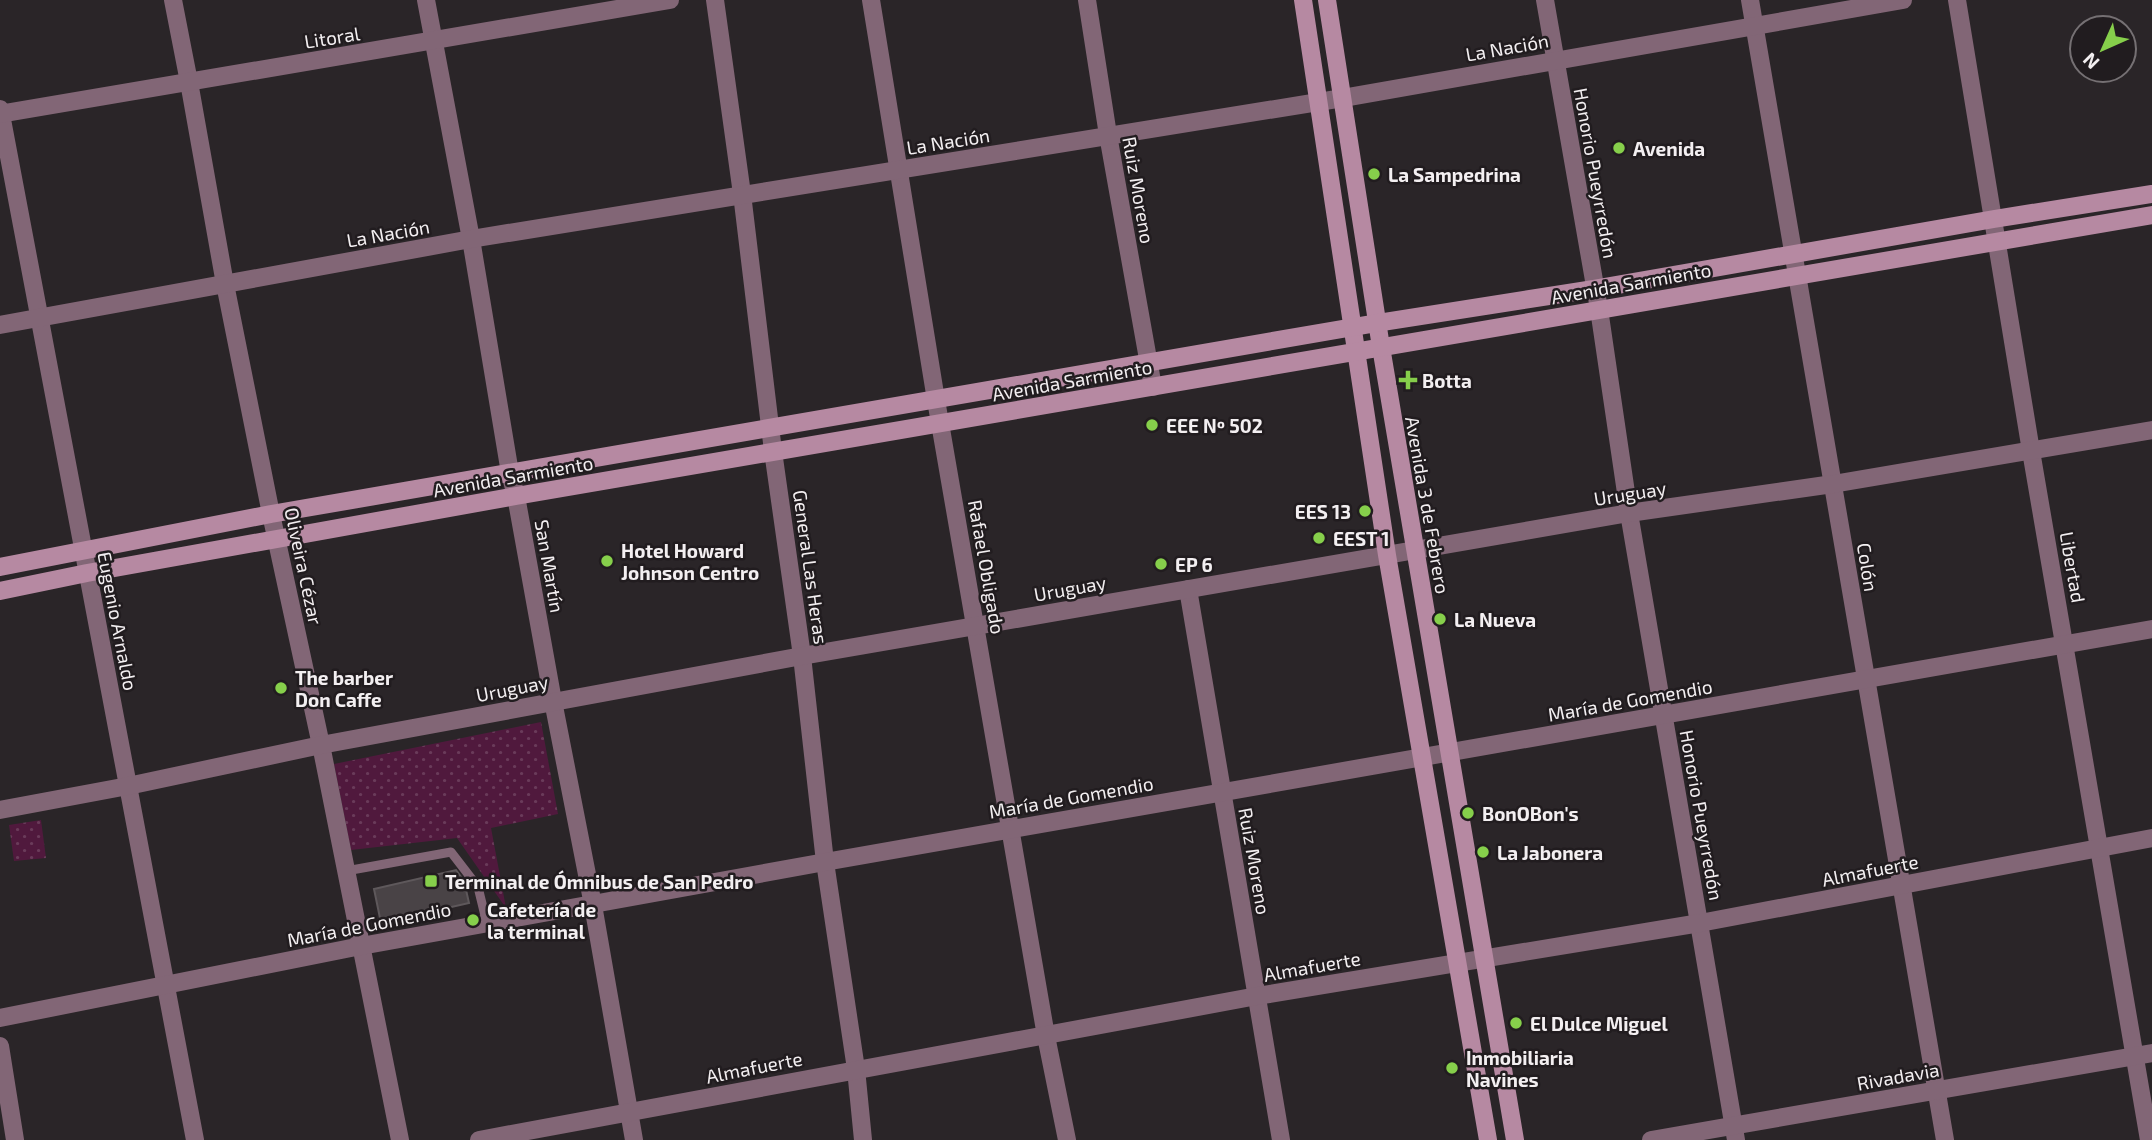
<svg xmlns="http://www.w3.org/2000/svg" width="2152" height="1140" font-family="'Exo 2',sans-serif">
<defs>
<pattern id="green-dots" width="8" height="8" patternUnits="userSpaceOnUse" patternTransform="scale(1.75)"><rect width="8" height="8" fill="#50193d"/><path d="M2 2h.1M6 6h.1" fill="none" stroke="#6a3b5a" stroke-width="1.8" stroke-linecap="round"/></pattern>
</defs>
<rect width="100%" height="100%" fill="#2a2528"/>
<g fill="url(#green-dots)">
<path d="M541,722L558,814L491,828L506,908L457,838L351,850L334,764Z"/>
<path d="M41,820L46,858L14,861L9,825Z"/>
</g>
<path fill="#494346" stroke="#5e585b" stroke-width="2" d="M456,870L464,881L469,903L381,923L374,889Z"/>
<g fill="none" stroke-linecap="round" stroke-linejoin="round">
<path stroke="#826676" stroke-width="9" d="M346,871L451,852L478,887L487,924"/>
<g stroke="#826676" stroke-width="18">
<path d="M173,0L189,82L225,284L271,514L321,745L400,1140"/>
<path d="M426,0L471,239L510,473L516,496L553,701L593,905L634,1140"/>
<path d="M715,0L742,194L773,451L802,656L825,862L856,1069L863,1140"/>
<path d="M871,0L936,400L1046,1036L1067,1140"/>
<path d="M1087,0L1108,135L1153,387"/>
<path d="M1545,0L1599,309L1629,513L1736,1140"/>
<path d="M1750,0L1945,1140"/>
<path d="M1957,0L2031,451L2149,1140"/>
<path d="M0,109L195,1140"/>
<path d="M0,114L670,0"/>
<path d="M0,325L471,239L1343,98L1903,0"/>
<path d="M1188,589L1281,1140"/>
<path d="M0,810L128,786L321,745L802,656L1629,513L1833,484L2152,430"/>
<path d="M0,1018L361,946L825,862L2152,629"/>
<path d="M0,1046L15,1140"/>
<path d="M479,1140L1257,996L1700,923L2152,838"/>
<path d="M1651,1140L2152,1053"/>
</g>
<g stroke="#b689a2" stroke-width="18">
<path d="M1303,0L1387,555L1488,1140"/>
<path d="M1327,0L1381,347L1515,1140"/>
<path d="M0,567L271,514L1377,323L1594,289L1994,219L2152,194"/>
<path d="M0,591L87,573L516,496L2152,215"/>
</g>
</g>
<g fill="#86cf4b" stroke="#211c1f" stroke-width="2.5">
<circle cx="1619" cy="148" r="7"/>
<circle cx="1374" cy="174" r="7"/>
<path d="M1404.5 369.5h7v7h7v7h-7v7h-7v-7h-7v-7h7z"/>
<circle cx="1152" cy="425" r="7"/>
<circle cx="1365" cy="511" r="7"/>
<circle cx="1319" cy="538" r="7"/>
<circle cx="607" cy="561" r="7"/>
<circle cx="1161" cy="564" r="7"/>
<circle cx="1440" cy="619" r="7"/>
<circle cx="281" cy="688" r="7"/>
<circle cx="1468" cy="813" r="7"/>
<circle cx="1483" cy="852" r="7"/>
<rect x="424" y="874" width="14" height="14" rx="3.5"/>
<circle cx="473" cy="920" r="7"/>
<circle cx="1516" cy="1023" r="7"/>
<circle cx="1452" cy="1068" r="7"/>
</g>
<g text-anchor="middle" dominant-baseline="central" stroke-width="5" stroke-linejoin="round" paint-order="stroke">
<g font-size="19" fill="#f3eff1" stroke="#211c1f">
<text transform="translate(332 37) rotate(-9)">Litoral</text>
<text transform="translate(1507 47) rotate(-10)">La Nación</text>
<text transform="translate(948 141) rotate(-9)">La Nación</text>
<text transform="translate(1596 173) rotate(80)">Honorio Pueyrredón</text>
<text transform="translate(1139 190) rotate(80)">Ruiz Moreno</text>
<text transform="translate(388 233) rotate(-10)">La Nación</text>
<text transform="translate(1631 283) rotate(-10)">Avenida Sarmiento</text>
<text transform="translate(1072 380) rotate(-10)">Avenida Sarmiento</text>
<text transform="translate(513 476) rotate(-10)">Avenida Sarmiento</text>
<text transform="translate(1630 493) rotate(-9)">Uruguay</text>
<text transform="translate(1428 505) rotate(80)">Avenida 3 de Febrero</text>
<text transform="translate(304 566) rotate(78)">Oliveira Cézar</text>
<text transform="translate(550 566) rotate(80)">San Martín</text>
<text transform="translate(811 567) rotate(82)">General Las Heras</text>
<text transform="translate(987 567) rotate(80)">Rafael Obligado</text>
<text transform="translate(1868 567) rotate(81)">Colón</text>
<text transform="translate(2073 567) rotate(80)">Libertad</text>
<text transform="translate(1070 588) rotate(-10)">Uruguay</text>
<text transform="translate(118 621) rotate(79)">Eugenio Arnaldo</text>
<text transform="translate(512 688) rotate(-11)">Uruguay</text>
<text transform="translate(1630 700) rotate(-10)">María de Gomendio</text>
<text transform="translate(1071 797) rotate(-10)">María de Gomendio</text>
<text transform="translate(1702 815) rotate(80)">Honorio Pueyrredón</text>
<text transform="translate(1255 861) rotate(80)">Ruiz Moreno</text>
<text transform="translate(1870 870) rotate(-11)">Almafuerte</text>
<text transform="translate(369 924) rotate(-11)">María de Gomendio</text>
<text transform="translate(1312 966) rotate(-10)">Almafuerte</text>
<text transform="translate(754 1067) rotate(-11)">Almafuerte</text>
<text transform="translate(1898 1076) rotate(-10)">Rivadavia</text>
</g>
<g font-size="19" font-weight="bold" fill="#f3eff1" stroke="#211c1f" text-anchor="start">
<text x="1633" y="148">Avenida</text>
<text x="1388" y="174">La Sampedrina</text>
<text x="1422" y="380">Botta</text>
<text x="1166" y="425">EEE Nº 502</text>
<text x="1351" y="511" text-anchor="end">EES 13</text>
<text x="1333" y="538">EEST 1</text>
<text x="621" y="550">Hotel Howard<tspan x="621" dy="22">Johnson Centro</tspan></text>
<text x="1175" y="564">EP 6</text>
<text x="1454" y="619">La Nueva</text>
<text x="295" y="677">The barber<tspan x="295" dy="22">Don Caffe</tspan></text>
<text x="1482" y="813">BonOBon's</text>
<text x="1497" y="852">La Jabonera</text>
<text x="445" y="881">Terminal de Ómnibus de San Pedro</text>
<text x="487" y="909">Cafetería de<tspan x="487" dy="22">la terminal</tspan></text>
<text x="1530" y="1023">El Dulce Miguel</text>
<text x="1466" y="1057">Inmobiliaria<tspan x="1466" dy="22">Navines</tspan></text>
</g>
</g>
<g transform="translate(2103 49) rotate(225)"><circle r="33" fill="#211c1f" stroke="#757073" stroke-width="2"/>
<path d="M0-5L12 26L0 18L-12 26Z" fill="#86cf4b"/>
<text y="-10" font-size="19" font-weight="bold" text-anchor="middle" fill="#f3eff1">N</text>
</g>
</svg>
